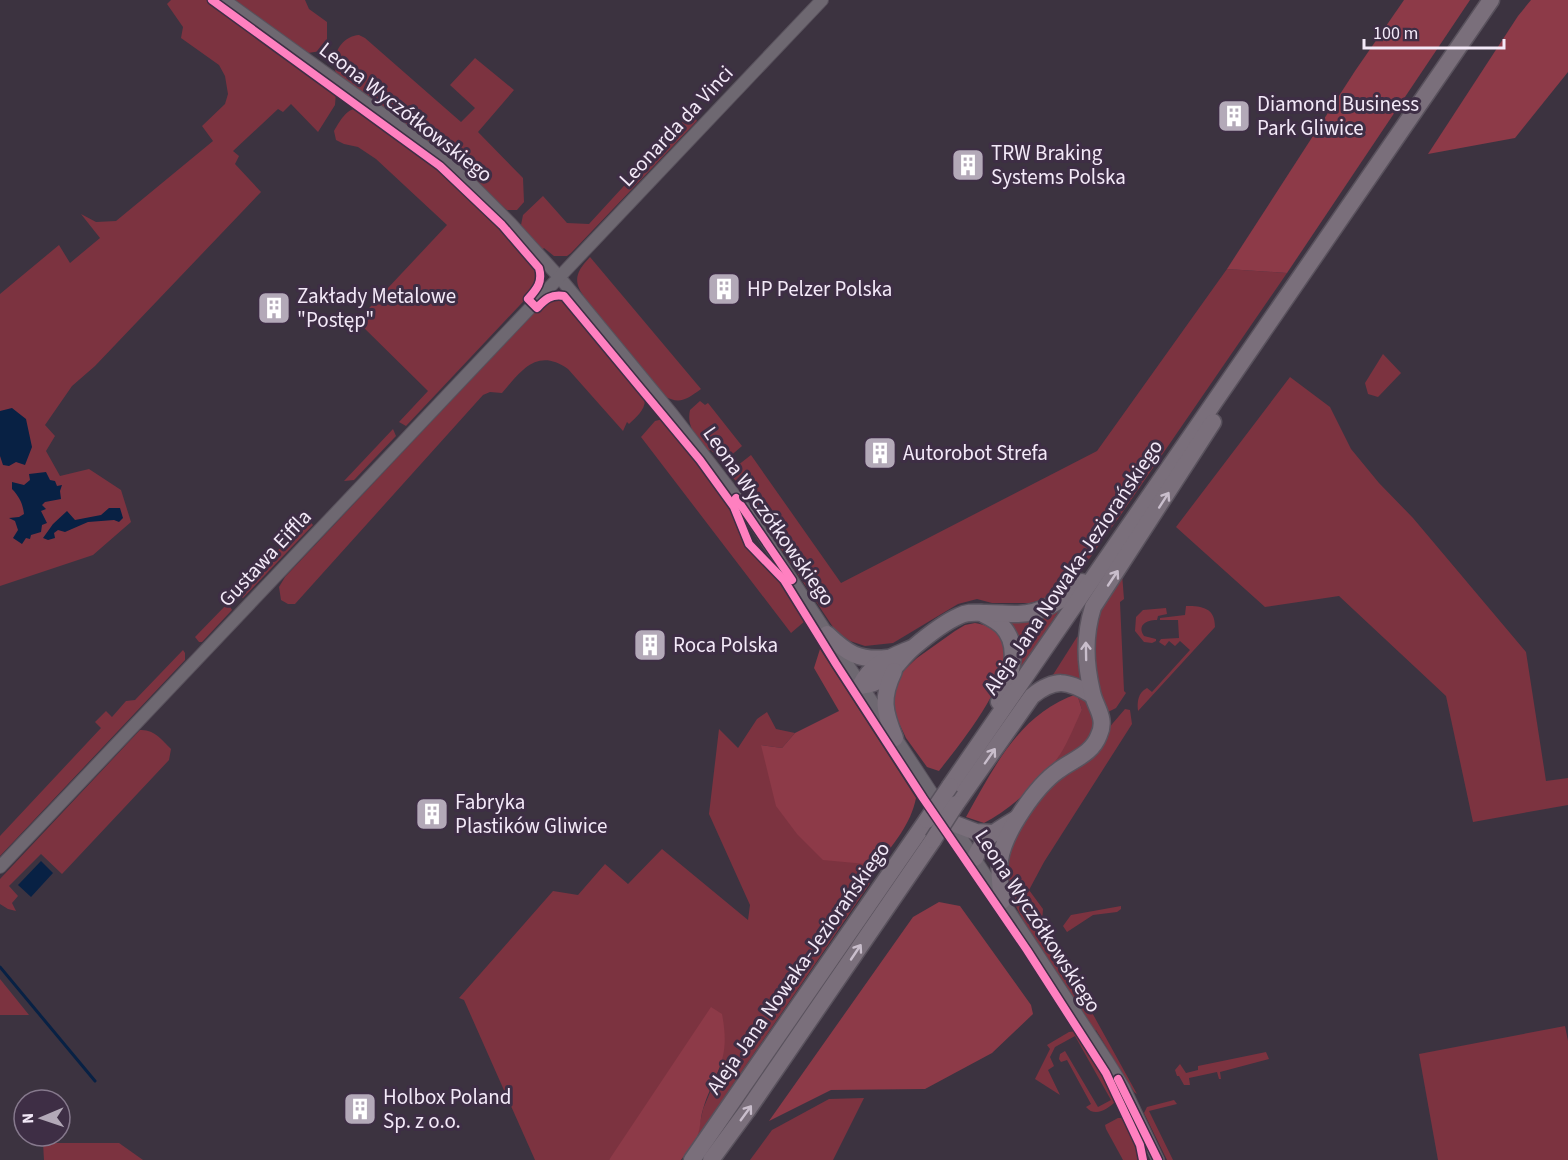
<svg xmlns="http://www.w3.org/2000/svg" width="1568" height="1160" font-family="'Source Sans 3',sans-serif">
<rect width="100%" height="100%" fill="#3c3340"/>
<g fill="#7c3340">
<path d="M171,0H208L336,92L335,105L318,132L291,104L283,112L278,109L233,151L239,156L235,164L261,192L95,366L72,386L45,425L55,436L46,451L60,476L89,469L121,490L131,522L93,555L0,586V294L59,245L70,263L100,238L81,214L96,222L116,221L213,141L202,126L225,104L228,94L225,76L219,65L181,38L183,27L167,4Z"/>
<path d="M233,0H305L309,9L327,22V45L321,51L308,53Z"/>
<path d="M359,35L365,38L461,122L475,108L450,85L475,58L514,90L478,132L523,178L524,202L517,210H507L433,144L336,73C330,57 341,36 359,35Z"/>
<path d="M358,108L455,182L530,258L539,276L535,289L406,426L399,422L428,391L357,321L447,225L376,159L358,147L344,144L336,140L334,131C340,121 346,109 358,108Z"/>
<path d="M688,116L695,117L697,121L695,123L571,253L567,256H554L544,248L542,250L521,225L523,215L543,196L567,223L589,224Z"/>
<path d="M590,257L701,389C687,399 680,405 664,396L582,297L583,295C572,279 578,270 590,257Z"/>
<path d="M1227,269L1287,273L1120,516L1069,587L1054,596L1030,603H992L977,599L958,604L893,643L865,646L850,641L835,630L781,549L769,521L753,498L732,477L733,469L751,455L841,583L1097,451Z"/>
<path d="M557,296L564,298L644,395C648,408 637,416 629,424L627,422L623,431L568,369C537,347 521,371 502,393L490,392L483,395L295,604H288L281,600L279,587L285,577L535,312L547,300Z"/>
<path d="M1383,354L1401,373L1378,397L1368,394L1365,383Z"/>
<path d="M1290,377L1330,407L1351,449L1379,483L1413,518L1526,652L1546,781L1568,778V805L1473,822L1446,696L1339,596L1265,607L1176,527Z"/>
<path d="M700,401L705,405L708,403L742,446L728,458L717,456L711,450L708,451C698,438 686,428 690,410Z"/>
<path d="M663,419L701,465L727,500L753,553L777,576L802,613L801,615L805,621L791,633L641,437L655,421Z"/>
<path d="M393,429L396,436L354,480L344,481Z"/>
<path d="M308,519L313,525L243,598L234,596Z"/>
<path d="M1122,574L1124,599L1120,602L1124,691L1126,693L1116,708L1108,712L1092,670L1096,610Z"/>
<path d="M228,603L232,610L202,642H199L195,637Z"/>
<path d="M1186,606C1203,606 1215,608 1215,627L1138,711C1137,701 1138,693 1147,688L1152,692L1190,650L1180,641L1175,646L1169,641L1165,646L1159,642L1161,639L1179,638L1178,620H1160V618L1185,615Z"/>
<path d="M1166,608L1167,614L1158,616L1157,620C1146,620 1137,625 1144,636L1156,639V641L1152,643L1144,642L1135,631L1136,617L1143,610Z"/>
<path d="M1060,609L1022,669H1018L1003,620Z"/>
<path d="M1080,636L1085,682L1051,678L1077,637Z"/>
<path d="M183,650L185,653V660L0,856V836L101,728L95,722L106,711L112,717L126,701L135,700Z"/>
<path d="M1082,692C1085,699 1092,707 1094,714C1100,740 1073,752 1055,765L1053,763L1082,710L1077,694Z"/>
<path d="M1125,709L1130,710L1132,724L1044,862L1029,890L1043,909L1042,922L1137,1094L1134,1092L1096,1030L1093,1031L1027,929L1007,888L1006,853L1008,843L1046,791L1077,765Z"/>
<path d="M767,712L776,729L795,733L782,748L761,745L854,862L877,865L869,885L697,1137L703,1109L723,1062L609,1160H535L464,1000L459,998L553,891L578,895L605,864L628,884L662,849L748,920L750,905L709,814L719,729L738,748L757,719Z"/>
<path d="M140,730C154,729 162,740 171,749L169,760L62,874L41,854L9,886L18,896L12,903L16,911L8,909L0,904V879Z"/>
<path d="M1121,906V909L1117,912L1093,915L1067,932L1063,926L1071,915Z"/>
<path d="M0,979L29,1015H0Z"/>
<path d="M1565,1026L1568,1041V1160H1438L1419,1054Z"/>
<path d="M1076,1031L1102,1070L1116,1101C1108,1109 1095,1118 1086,1107L1091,1104L1067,1060L1061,1062L1059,1059L1060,1054L1065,1051L1098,1107L1111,1100L1075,1036L1055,1047L1050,1057L1054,1066L1048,1070L1060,1095L1035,1079L1050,1049L1047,1045L1069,1032Z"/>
<path d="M1266,1052L1269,1059L1220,1072L1221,1079H1219L1217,1072L1189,1078L1190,1085H1184L1179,1076H1177L1175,1070L1180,1064L1186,1073L1198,1070V1066Z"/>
<path d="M864,1098L833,1160H750L772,1130L829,1099Z"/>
<path d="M1174,1100L1177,1104L1149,1111L1173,1160H1167L1144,1113L1147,1107Z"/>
<path d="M1118,1118H1123L1139,1152L1141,1160H1123L1106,1129L1105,1125Z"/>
<path d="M43,1143H119L143,1160H44Z"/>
</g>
<g fill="#8d3a48">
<path d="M1404,0H1470L1287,273L1227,269L1355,71Z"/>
<path d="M1531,0H1568V72L1515,138L1428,154L1518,16Z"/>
<path d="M975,623C1052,636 960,743 939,771L927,767L906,738L899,723L892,706L898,676L917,658L955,631L965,625Z"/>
<path d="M820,649L916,798C911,824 893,845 877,865L823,860L797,834L776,806L761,745L782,748L795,733L839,711L814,668Z"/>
<path d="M1077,694L1082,710C1075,724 1069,740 1061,753C1043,780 1012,808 984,823L966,817C994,767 1020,713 1077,694Z"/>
<path d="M939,902L960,906L1031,1005L1033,1014L992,1053L925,1089L831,1090L769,1121L913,917Z"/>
<path d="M711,1007L722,1014C731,1061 716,1068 703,1109C700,1118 701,1128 697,1137C694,1145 686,1153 681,1160H609Z"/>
</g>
<g fill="#082144">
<path d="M12,408L26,419L32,447L25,465L16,462L9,466L3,465L0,456V411Z"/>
<path d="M46,472L50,480L55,481L57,486L62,485L60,491L61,499L45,502L42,505L46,509L41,511L47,523L42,525L41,532L31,535L30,539L26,538L22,544L13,538L18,530L15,521L9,518L19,517L24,514C23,504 19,496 12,489V482L24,485L30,480L29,474Z"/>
<path d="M109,508H120L123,518L119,522L114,520L88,522L65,532L58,530L54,533L55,538L48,540L43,538L53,524L67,511L75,520L101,515Z"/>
<path d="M41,861L53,873L31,897L18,885Z"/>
</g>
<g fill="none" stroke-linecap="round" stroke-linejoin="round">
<path stroke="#082144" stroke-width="3" d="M0,967L95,1081"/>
<g stroke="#59525d" stroke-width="14">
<g id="minor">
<path d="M224,0L385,116L465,178L511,224L560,278L672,414L749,514L1106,1059L1124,1088L1158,1160"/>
<path d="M0,867L822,0"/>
</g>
</g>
<g stroke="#59525d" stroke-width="19">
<g id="major">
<path d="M982,613C988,617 997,621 1002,626C1022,647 1010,680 999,702"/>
<path d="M827,634C847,653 858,661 887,658"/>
<path d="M912,648C891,657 871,663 860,686C890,683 894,664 914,647C927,636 943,623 959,616C968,611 976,613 986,613C997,613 1007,614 1018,614C1044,613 1064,600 1082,582"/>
<path d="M894,671C881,698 884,711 895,738"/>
<path d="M950,786L1491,0"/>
<path d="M956,804L1032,696C1055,678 1067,680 1092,695"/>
<path d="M950,822L976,832L993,833"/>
<path d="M975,858C982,838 999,829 1016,819"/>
<path d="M1002,901C1001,887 998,873 1000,860C1004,832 1036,786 1059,770C1074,759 1092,754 1099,735C1107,718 1095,707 1092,692C1085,662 1084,636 1093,607L1213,422"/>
<path d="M692,1160L927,820"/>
<path d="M711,1160L747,1111L933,840"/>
</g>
</g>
<use href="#minor" stroke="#6e6871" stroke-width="12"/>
<use href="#major" stroke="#7a6f7b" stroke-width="16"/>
<g stroke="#59525d" stroke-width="19" stroke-linecap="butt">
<g id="major-bridge">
<path d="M927,820L950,786"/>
<path d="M933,840L956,804"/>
</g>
</g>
<use href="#major-bridge" stroke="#7a6f7b" stroke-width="16"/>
<g stroke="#3e2e45" stroke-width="11">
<g id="cycleway">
<path d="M212,0L440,166L502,225L539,268C543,282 537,289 528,299L537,308C545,299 551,294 564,296L700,460L734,507L749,544L784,580L836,664L923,798L1027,950L1106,1073L1140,1145L1143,1160"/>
<path d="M736,498L792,580"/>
<path d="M1118,1079L1158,1160"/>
</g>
</g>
<use href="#cycleway" stroke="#ff80c0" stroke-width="8"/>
</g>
<defs><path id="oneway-shaft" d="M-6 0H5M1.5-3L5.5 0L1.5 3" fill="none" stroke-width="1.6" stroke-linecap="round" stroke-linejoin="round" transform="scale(1.5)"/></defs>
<g stroke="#c9becc">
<use href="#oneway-shaft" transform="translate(1164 500) rotate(-57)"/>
<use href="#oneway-shaft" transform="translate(1113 578) rotate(-56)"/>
<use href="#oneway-shaft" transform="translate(1086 651) rotate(-91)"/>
<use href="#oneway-shaft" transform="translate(990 756) rotate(-55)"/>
<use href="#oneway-shaft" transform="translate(856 952) rotate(-56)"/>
<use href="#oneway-shaft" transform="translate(746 1113) rotate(-54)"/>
</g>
<defs>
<g id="building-square" transform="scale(1.725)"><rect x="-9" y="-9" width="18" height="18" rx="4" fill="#b3a9b8" stroke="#3e2e45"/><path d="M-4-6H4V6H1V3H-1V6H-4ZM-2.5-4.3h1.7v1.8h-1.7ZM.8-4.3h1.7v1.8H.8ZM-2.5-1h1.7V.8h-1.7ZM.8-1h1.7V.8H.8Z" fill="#fff"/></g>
</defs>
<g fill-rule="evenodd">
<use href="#building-square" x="1234" y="116"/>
<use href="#building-square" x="968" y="165"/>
<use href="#building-square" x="724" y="289"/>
<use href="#building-square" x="274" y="308"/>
<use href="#building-square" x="880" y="453"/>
<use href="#building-square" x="650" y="645"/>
<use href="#building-square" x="432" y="814"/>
<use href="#building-square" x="360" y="1109"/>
</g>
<g text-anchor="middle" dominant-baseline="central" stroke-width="6" stroke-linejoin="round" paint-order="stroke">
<g font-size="21" fill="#f3e9f8" stroke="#3e2e45" text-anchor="start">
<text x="1257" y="104">Diamond Business<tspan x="1257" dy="24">Park Gliwice</tspan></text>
<text x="991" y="153">TRW Braking<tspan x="991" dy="24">Systems Polska</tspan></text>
<text x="747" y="289">HP Pelzer Polska</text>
<text x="297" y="296">Zakłady Metalowe<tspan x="297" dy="24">"Postęp"</tspan></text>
<text x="903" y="453">Autorobot Strefa</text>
<text x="673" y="645">Roca Polska</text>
<text x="455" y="802">Fabryka<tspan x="455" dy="24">Plastików Gliwice</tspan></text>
<text x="383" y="1097">Holbox Poland<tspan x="383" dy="24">Sp. z o.o.</tspan></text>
</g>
<g font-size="21" fill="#f3e9f8" stroke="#3e2e45">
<text transform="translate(406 112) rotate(38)">Leona Wyczółkowskiego</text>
<text transform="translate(676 126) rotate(-47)">Leonarda da Vinci</text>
<text transform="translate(769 516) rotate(55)">Leona Wyczółkowskiego</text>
<text transform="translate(265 558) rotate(-47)">Gustawa Eiffla</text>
<text transform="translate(1073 567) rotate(-56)">Aleja Jana Nowaka-Jeziorańskiego</text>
<text transform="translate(1038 921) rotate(57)">Leona Wyczółkowskiego</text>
<text transform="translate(798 968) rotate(-55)">Aleja Jana Nowaka-Jeziorańskiego</text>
</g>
</g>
<g transform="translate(42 1118) rotate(268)"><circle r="28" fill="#3e2e45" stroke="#86798d" stroke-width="1.5"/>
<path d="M0-4.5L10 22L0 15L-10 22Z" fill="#b3a9b8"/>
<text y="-9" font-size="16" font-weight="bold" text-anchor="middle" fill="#f3e9f8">N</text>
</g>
<path d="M1364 39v9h140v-9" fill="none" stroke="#f3e9f8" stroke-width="3"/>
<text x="1373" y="39" font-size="18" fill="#f3e9f8" stroke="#3e2e45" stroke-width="4.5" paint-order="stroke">100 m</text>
</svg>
